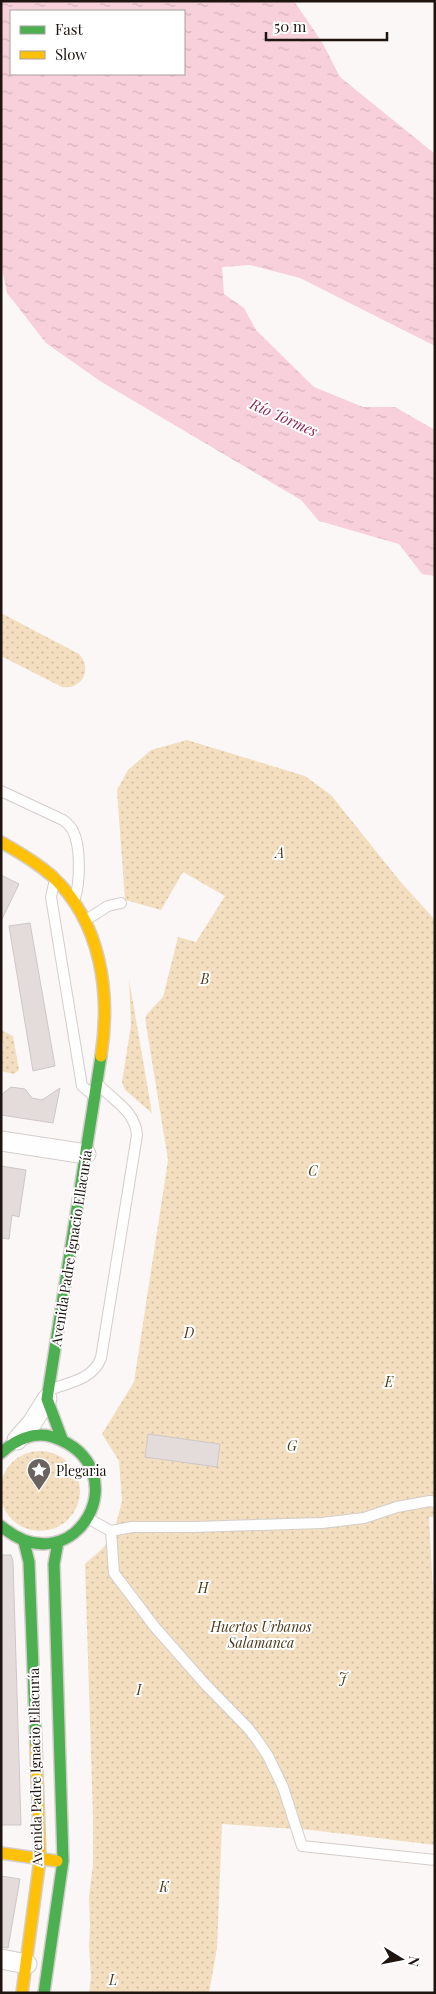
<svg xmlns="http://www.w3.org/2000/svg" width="436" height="1994" font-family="'Playfair Display',serif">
<defs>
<pattern id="green-dots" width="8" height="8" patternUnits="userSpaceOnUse" patternTransform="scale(1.25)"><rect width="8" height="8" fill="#f3dfbf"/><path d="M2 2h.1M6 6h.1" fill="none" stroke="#d0bea3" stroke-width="1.8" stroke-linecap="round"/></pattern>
<pattern id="water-ripples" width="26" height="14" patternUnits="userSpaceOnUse" patternTransform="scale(1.25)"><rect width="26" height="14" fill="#f8d0db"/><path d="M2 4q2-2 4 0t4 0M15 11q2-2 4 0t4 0" fill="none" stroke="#d4b2bb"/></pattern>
</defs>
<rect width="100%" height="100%" fill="#fbf7f6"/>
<g fill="url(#green-dots)">
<path d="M1,613L79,654C93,669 82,690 62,687L1,656Z"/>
<path d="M187,740L305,776L331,795L399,880L435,920V1517H429L435,1631V1845L311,1830L222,1824L217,1948L209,1993H89L91,1977L89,1946L90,1927L89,1897L93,1865V1817L85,1564L103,1548L114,1532L122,1501L119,1461L102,1434L134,1382L168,1160L145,1018L148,1013L163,997L178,937L196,942L225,896L183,872L161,910L125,900L117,790L128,770L151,750Z"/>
<path d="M129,979L152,1113L125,1090L122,1082L131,1025Z"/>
<path d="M1,1030L13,1036L19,1070L14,1074L1,1071L3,1042L1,1041Z"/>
<circle cx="40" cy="1491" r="40"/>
</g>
<path fill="url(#water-ripples)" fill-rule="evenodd" d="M1,1H294L322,42L340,77L435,154V346L300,278L250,265L222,267L224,294L244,308L256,330L314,387L363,407H395L435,430V576L422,574L399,544L319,521L301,500L100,381L46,343L7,293L1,263ZM11,11H184V74H11Z"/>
<g fill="#e3dcda" stroke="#cfc7c7">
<path d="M1,875L19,884L1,921Z"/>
<path d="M30,923L55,1066L33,1071L9,926Z"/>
<path d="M11,1087L25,1089L32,1098L42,1100L60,1088L53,1123L1,1115V1095Z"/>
<path d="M1,1166L26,1170L19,1217L12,1215L9,1239L1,1238Z"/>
<path d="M148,1434L220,1444L217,1467L145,1457Z"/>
<path d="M1,1555H11L13,1561L21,1825H1Z"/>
<path d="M1,1876L20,1879L8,1948L1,1947Z"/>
</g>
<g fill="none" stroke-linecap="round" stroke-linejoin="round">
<g stroke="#d4cdcb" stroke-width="12">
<g id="lane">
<path d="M1,791L63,820C67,823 71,826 73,831C81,847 80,882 75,898"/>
<path d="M54,884L51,897L82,1086L92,1094"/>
<path d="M86,920L108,906L121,903"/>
<path d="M52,1389C71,1382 93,1379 101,1358L137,1135C135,1111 115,1102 100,1086"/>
<path d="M89,1519L111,1531L132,1527H194L322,1523L364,1518L397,1507L430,1501L435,1502"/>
<path d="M111,1531L114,1573L154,1626L205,1684L248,1728L258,1741L268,1756L283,1787L302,1846L435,1860"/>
</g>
</g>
<g stroke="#d4cdcb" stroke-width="21">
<g id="street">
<path d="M1,1141L86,1154"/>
<path d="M17,1440L32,1423L47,1399"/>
<path d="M1,1959L27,1964"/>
</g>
</g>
<g stroke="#d4cdcb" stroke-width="14">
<g id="fast">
<path d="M62,1439L47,1399L101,1056"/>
<path d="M1,1453C15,1440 34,1431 53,1437C141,1467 76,1589 1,1526"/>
<path d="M24,1542L29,1562L36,1747"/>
<path d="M44,1993L63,1861L54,1564L58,1542"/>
</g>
</g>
<g stroke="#d4cdcb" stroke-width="14">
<g id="slow">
<path d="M1,842C19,852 36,862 52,876C101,922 111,992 101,1056"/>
<path d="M1,1853L57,1861"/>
<path d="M22,1993L40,1859L36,1747"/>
</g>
</g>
<use href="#lane" stroke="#fefefe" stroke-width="10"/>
<use href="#street" stroke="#fefefe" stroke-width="19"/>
<use href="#fast" stroke="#4caf50" stroke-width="11"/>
<use href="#slow" stroke="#ffc107" stroke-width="11"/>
</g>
<defs>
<g id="sight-pin" transform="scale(1.25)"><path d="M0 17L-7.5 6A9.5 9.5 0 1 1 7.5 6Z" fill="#6b6360" stroke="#fff"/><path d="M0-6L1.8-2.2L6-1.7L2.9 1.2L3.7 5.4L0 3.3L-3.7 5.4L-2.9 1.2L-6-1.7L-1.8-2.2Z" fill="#fff"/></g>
</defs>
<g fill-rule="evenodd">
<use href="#sight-pin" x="39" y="1470"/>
</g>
<g text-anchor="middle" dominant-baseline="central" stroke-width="4" stroke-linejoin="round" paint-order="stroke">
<g font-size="14" font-style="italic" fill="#4c3917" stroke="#fff">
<text x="280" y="852">A</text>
<text x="205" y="978">B</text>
<text x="313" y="1170">C</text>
<text x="189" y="1332">D</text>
<text x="389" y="1381">E</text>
<text x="292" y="1445">G</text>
<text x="203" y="1587">H</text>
<text x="261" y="1626">Huertos Urbanos<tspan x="261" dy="16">Salamanca</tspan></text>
<text x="343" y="1677">J</text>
<text x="139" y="1689">I</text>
<text x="164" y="1886">K</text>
<text x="113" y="1979">L</text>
</g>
<g font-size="14" fill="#1e1410" stroke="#fff">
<text transform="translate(71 1248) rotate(-81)">Avenida Padre Ignacio Ellacuría</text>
<text transform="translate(35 1767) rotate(-91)">Avenida Padre Ignacio Ellacuría</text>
</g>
<g font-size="14" fill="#1e1410" stroke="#fff" text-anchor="start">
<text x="56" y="1470">Plegaria</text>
</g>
<g font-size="15" font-style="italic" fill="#8e2a52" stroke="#fff">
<text transform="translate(284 417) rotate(24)">Río Tormes</text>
</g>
</g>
<rect width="436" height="1994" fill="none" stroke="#1e1410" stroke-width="5"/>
<rect x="10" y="10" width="175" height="65" fill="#ffffff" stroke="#a5a19f"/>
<rect x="20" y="26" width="25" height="8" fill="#4caf50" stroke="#a5a19f"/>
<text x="55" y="35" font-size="15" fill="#1e1410">Fast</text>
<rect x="20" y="51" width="25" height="8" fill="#ffc107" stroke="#a5a19f"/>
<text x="55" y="60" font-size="15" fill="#1e1410">Slow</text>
<g transform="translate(401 1959) rotate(100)" stroke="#ffffff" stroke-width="4" paint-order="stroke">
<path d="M0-4L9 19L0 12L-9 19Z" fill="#1e1410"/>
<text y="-8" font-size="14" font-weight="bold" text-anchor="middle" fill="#1e1410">N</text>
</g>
<path d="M266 32v8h121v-8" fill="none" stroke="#1e1410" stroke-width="2.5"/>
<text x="274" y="32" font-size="15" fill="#1e1410" stroke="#ffffff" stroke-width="4" paint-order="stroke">50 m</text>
</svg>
